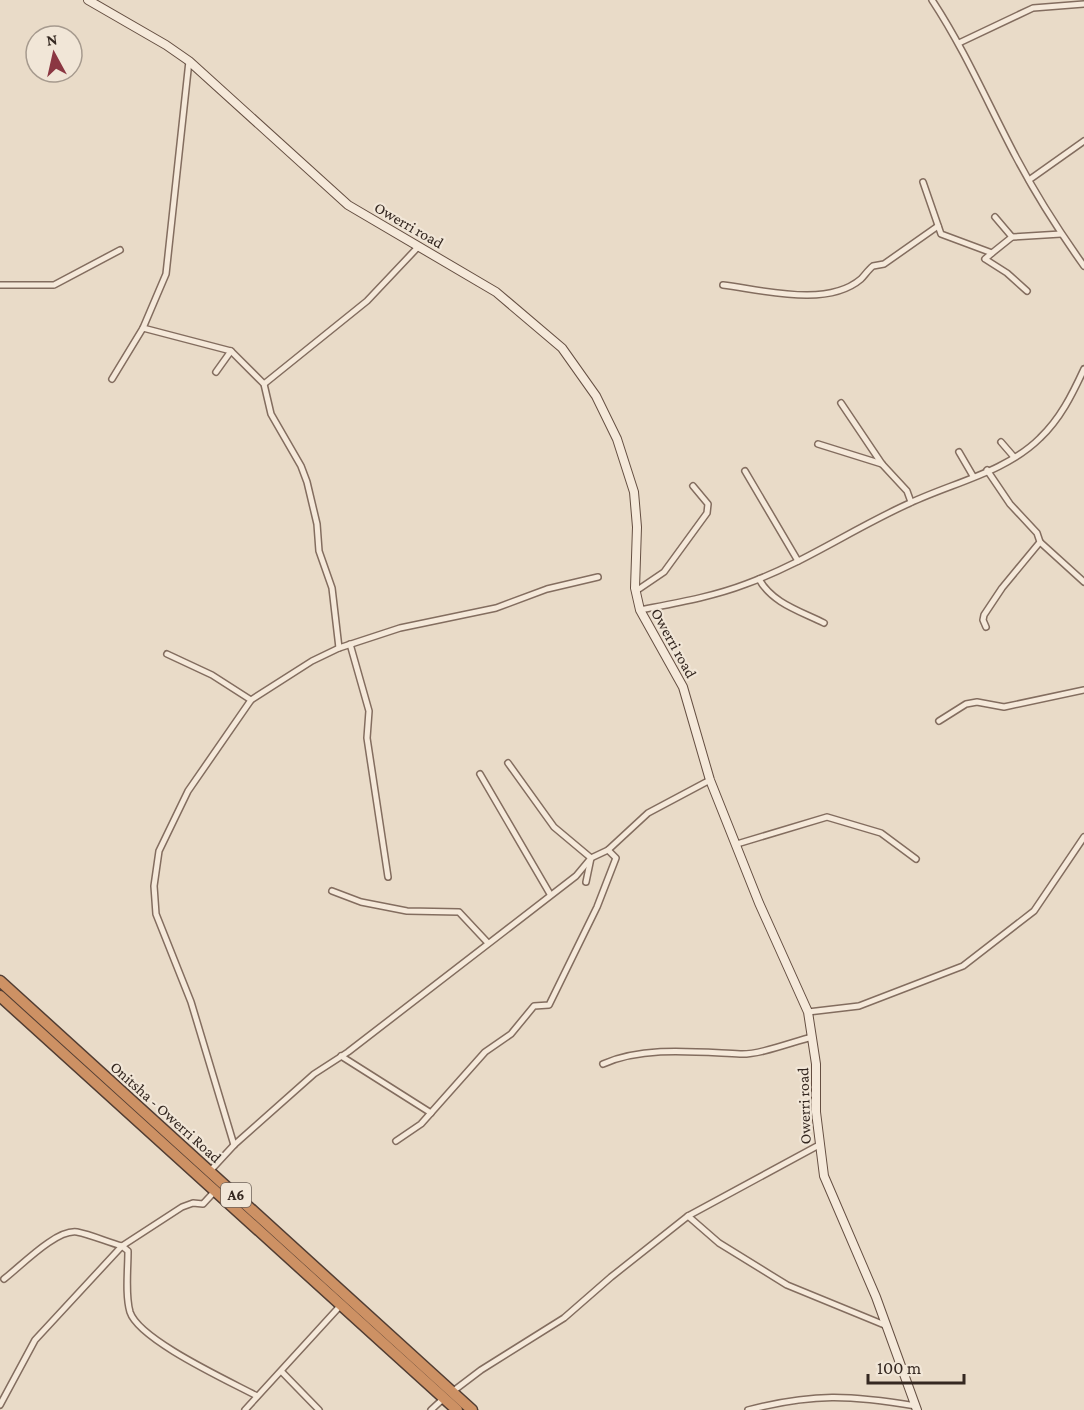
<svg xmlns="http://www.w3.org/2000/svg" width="1084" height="1410" font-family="'Crimson Pro',serif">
<rect width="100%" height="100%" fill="#e9dbc8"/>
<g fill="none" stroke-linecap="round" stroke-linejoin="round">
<g stroke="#836d5f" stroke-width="8">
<g id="street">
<path d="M932,0C965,50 988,104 1016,157C1036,195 1059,231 1084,266"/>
<path d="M959,43L1033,8L1084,4"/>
<path d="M1029,180L1084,141"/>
<path d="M923,182L941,234L992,253L1012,237"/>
<path d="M995,217L1012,237L1061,234"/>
<path d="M992,253L985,259L1007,273L1027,291"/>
<path d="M0,285H54L120,250"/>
<path d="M723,285C763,290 827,308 861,279C865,275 868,270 873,266L884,264L938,226"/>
<path d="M143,328L231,351L264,384L271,414L301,466L307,482L317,524L319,551L332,588L339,648"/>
<path d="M216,372L231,351"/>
<path d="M112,379L143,328L166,274L189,61"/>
<path d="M264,384L367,301L419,246"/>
<path d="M841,403L882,464L907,491L911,502"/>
<path d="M1001,442L1014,457"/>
<path d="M818,444L882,464"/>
<path d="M959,452L973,476"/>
<path d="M745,471L798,561"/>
<path d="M1040,542L1084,582"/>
<path d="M759,579C772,603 800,611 824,623"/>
<path d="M636,591L664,572L707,513L708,504L693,486"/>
<path d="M640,610C676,603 712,597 746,584C804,563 854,528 910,503C952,483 1006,472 1040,438C1060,419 1072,395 1084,369"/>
<path d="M986,627L983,620L984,615L1002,588L1040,542L1037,533L1010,504L987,470"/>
<path d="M350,644L369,711L367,738L388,877"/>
<path d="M167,654L212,675L251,700"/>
<path d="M939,721L966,704L977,702L1004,707L1084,690"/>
<path d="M508,763L554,827L591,858L586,882"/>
<path d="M480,774L550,894"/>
<path d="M737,844L827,817L881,833L916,859"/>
<path d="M332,891L361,902L407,911L459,912L488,943"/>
<path d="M808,1012L859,1006L963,966L1034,911L1084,837"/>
<path d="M341,1056L431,1113"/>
<path d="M603,1064C644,1046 695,1052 740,1054C759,1055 792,1042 812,1037"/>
<path d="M396,1141L421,1124L485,1052L511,1034L534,1006L549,1005L597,907L616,858L608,850"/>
<path d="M234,1145L191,1002L156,914L154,886L159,851L188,791L251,700L312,661L339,648L400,628L496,608L547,589L598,577"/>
<path d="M210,1171L234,1145L314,1074L348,1052L510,927L576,876L591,858L608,850L648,813L710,780"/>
<path d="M688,1216L719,1243L787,1285L887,1326"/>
<path d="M4,1279C21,1266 56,1229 77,1232C92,1235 107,1242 122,1246L128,1251C128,1270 125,1295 130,1312C139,1340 229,1381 257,1396"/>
<path d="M282,1372L319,1410"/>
<path d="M452,1392L481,1370L564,1318L611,1277L688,1216L819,1145"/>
<path d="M0,1405L35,1340L122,1246L182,1207L193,1203L203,1204L215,1191"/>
<path d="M245,1410L341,1305"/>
<path d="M431,1410L444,1398"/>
<path d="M748,1410C814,1393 850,1395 916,1406"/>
</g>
</g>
<g stroke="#654f42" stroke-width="10">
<path id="secondary" d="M88,0L166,45L189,61L348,205L496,292L562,348L596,396L617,439L634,492L637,527L635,588L640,610L683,687L710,780L759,903L808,1012L816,1064V1112L824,1176L876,1297L917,1410"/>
</g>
<g stroke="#513d33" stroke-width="13">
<g id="highway">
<path d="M0,981L472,1410"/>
<path d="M0,996L457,1410"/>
</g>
</g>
<use href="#street" stroke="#f5e9da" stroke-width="5"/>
<use href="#secondary" stroke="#f5e9da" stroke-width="8"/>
<use href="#highway" stroke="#cd9164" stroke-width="10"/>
</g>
<g text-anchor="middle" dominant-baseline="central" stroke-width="4.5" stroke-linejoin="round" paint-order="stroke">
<rect fill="#f1e6d7" stroke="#6d6158" stroke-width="1.5" x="221" y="1183" width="30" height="24" rx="4.5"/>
<g font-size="15" font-weight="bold" fill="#352821">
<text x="236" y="1195">A6</text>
</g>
<g font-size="16" fill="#352821" stroke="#f1e6d7">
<text transform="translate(409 225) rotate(30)">Owerri road</text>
<text transform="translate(674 643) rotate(61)">Owerri road</text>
<text transform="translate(804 1106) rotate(-92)">Owerri road</text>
<text transform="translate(166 1112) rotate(42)">Onitsha - Owerri Road</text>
</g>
</g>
<g transform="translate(54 54) rotate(352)"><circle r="28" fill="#f1e6d7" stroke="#a69a8e" stroke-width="1.5"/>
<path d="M0-4.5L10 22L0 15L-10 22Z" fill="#8b3742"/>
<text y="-9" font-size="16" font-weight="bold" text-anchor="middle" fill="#352821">N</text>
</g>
<path d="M868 1374v9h96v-9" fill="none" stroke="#352821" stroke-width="3"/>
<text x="877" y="1374" font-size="18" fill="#352821" stroke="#f1e6d7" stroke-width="4.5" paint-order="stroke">100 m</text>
</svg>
